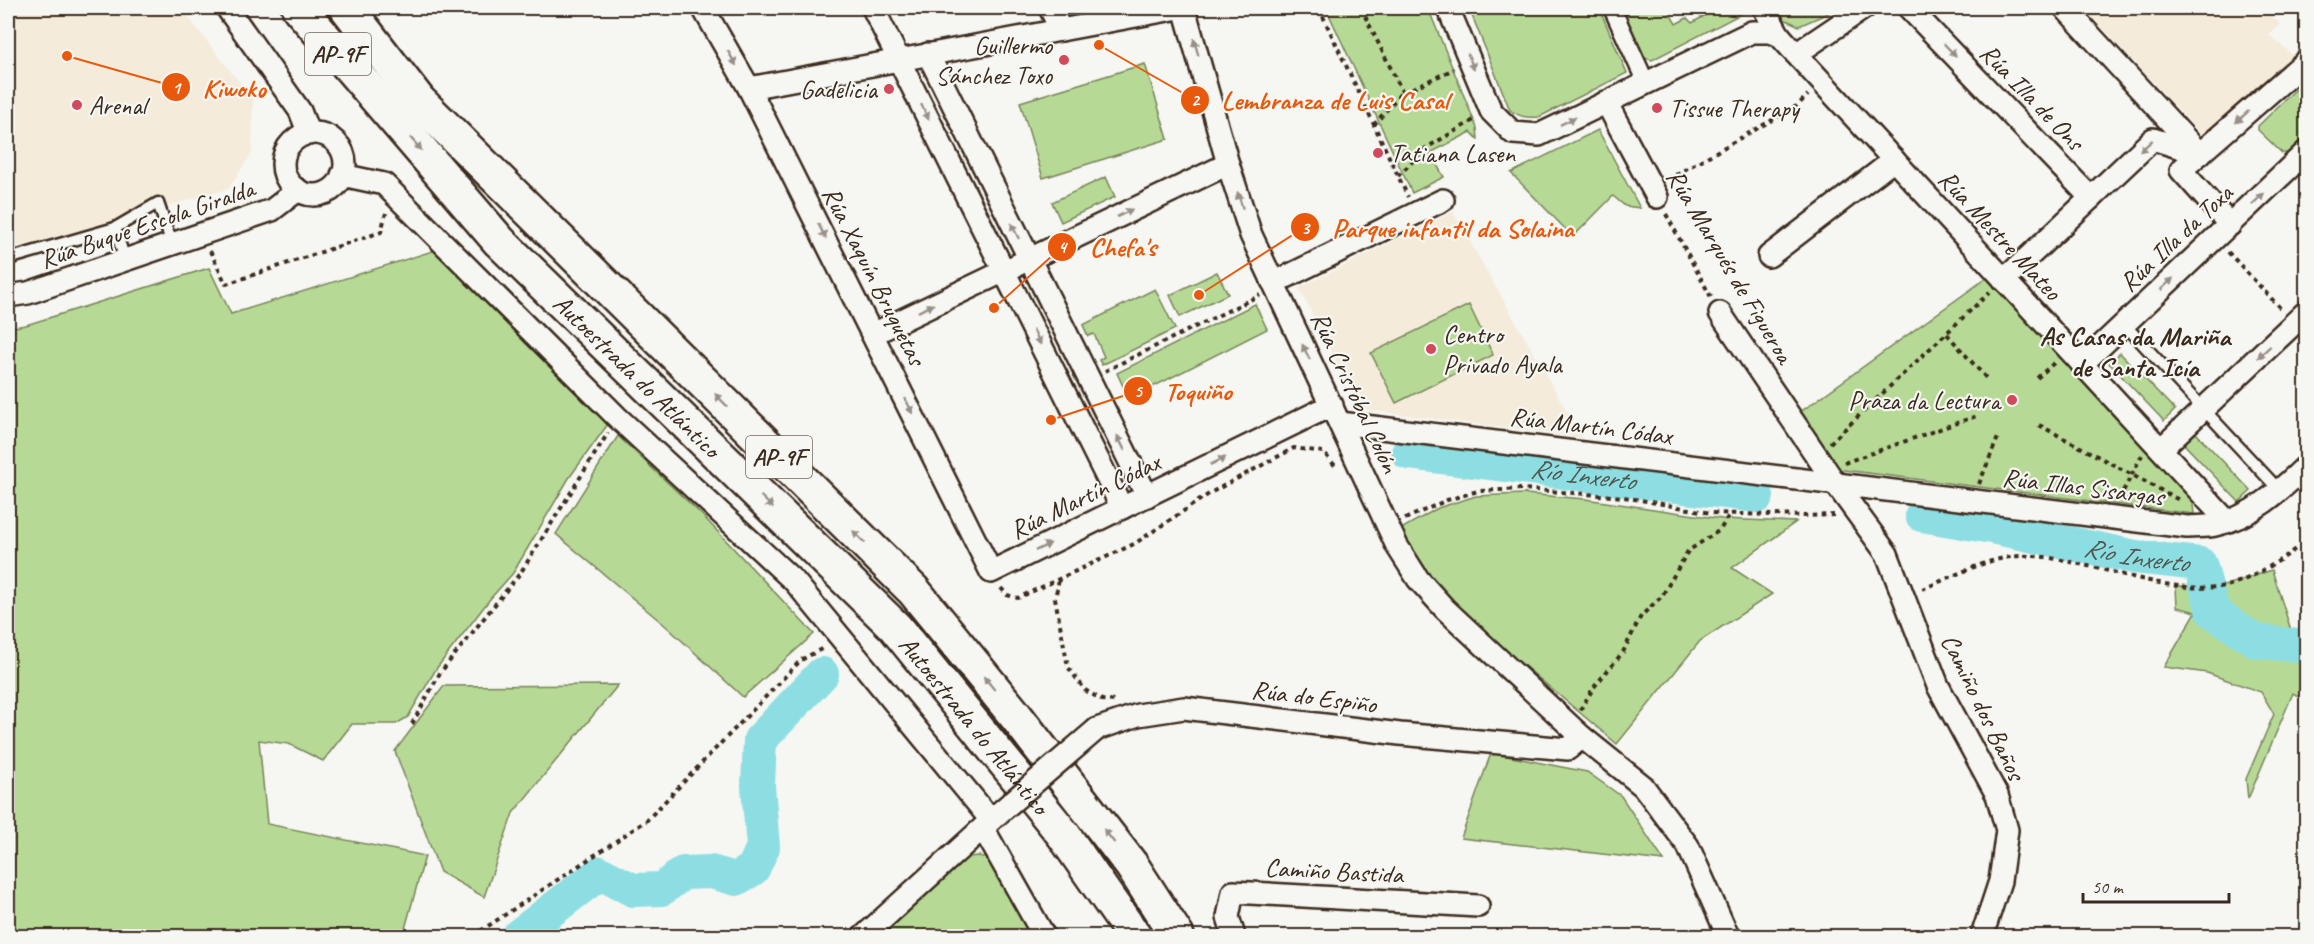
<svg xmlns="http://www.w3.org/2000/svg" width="2314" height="944" font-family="Caveat,sans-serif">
<rect width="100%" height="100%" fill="#f6f6f2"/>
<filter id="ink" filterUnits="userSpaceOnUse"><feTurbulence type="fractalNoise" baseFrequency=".0167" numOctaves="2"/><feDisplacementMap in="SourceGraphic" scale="12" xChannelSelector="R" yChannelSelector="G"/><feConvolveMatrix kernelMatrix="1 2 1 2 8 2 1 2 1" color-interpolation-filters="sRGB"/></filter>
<g filter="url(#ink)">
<g fill="#f4ebda">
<path d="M8,8H181L253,100L252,153L228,189L8,250Z"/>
<path d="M2084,8H2260L2281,24L2269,35L2293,55L2203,136Z"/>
<path d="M1453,212L1582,438L1360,409L1299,288Z"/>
</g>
<g fill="#b6da95" stroke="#78825a" stroke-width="1.5">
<path d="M1326,8H1428L1477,128L1478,139L1471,132L1430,153L1444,177L1412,193Z"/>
<path d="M1469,8H1599L1627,73L1539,117C1527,118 1520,117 1510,110Z"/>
<path d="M1619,8H1675L1669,12L1676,24L1687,18L1692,23L1718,8H1745L1739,15L1652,60L1641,57Z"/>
<path d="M1775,8H1840L1799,26L1780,17Z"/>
<path d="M1145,64L1168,139L1043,178L1020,102Z"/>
<path d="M2295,90H2301L2306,95V135L2287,153H2282L2258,130V126Z"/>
<path d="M1598,130L1640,208L1625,206L1613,196L1573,237L1511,173Z"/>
<path d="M1106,177L1115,197L1061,222L1052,202Z"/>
<path d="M439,249L607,416L608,424L569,478L513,573L490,599L436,669L408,717L396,724H352L323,761L289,744L259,740L267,824L425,856L403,936H8V328L26,325L209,268L231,314Z"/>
<path d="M1217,272L1228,294L1180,317L1170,295Z"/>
<path d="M1988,277L2192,495L2194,514L1836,469L1799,413Z"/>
<path d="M1155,289L1175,329L1102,365L1099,360L1104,357L1094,334L1088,336L1083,325Z"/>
<path d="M1255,304L1267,329L1129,399L1117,373Z"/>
<path d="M1469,305L1493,355L1396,403L1371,353Z"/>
<path d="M2120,353L2175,410L2164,421L2109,363Z"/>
<path d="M2196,433L2251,491L2239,502L2184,444Z"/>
<path d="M618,436L702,515L814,634L743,697L667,627L556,534Z"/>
<path d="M1525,494L1585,499L1722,519L1796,522L1732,568L1772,594L1700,641L1617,744L1453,606L1410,553L1401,529L1438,508L1476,496Z"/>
<path d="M2272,570L2299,656L2306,652V701L2293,693L2248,799L2246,779L2274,714L2261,692L2207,673L2164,667L2196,612L2177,607L2176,586L2221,587Z"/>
<path d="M618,685L513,813L484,897L440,872L395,751L444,686Z"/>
<path d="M1491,753L1587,772L1621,796L1664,861L1461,838Z"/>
<path d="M979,856L989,859L1034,936H882L968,857Z"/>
</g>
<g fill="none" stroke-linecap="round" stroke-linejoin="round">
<g stroke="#8ddee3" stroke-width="34">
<path id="s1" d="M1408,453L1757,496"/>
<path id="s2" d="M1922,515L1992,527L2135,557L2200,564L2213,612L2256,641L2306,647"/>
<path d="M518,936L600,873L633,890L662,889L683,873L711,872L736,879L753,869L763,847L758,786L760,740L822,674"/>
</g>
<g stroke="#3b2a1e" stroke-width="15">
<g id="service">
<path d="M115,228L158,203L172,244"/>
<path d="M8,259L115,228L125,260"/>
<path d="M2124,324L2280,491"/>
</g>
</g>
<g stroke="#3b2a1e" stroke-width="21">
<path id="pedestrian" d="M1612,8L1646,83"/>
</g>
<g stroke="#3b2a1e" stroke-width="26">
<g id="minor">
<path d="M227,8L300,111L309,134"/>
<path d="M703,8L749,88L991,572L1332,405"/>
<path d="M873,8L1122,508"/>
<path d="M1050,8L1061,30"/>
<path d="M1184,8L1228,164L1251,235L1397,546L1418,579L1445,609L1582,737"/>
<path d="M1448,8L1491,111L1513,133L1539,135L1752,32H1770L1779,35"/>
<path d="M1764,8L1779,35L1796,54L2227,521"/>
<path d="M1909,8L2091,198"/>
<path d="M2065,8L2199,153"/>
<path d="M928,54L1147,496"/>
<path d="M1796,54L1864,8"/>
<path d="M749,88L1179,8"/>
<path d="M1606,102L1657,197"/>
<circle cx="314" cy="164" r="31"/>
<path d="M342,175L384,184L617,417L795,582L991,820"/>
<path d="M2230,225L2181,170L2306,61"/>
<path d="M1769,256L1894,160"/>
<path d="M2004,280L2153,139L2200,154"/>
<path d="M1272,281L1286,277L1443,200"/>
<path d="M8,296L28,293L272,210L298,190"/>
<path d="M1720,313L1835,483L1887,554L1938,686L1997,795L2007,830L2000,881L1982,936"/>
<path d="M873,334L1228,164"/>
<path d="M2082,364L2306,152"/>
<path d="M1340,423L2187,527C2196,526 2206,527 2215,525C2252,517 2280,491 2306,466"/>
<path d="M2161,449L2306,312"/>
<path d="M1097,729L1138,715L1184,708L1400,734L1568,749L1582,737L1643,786L1688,846L1728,936"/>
<path d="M983,828L1044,936"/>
<path d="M864,936L999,813"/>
<path d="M1234,936L1228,917L1233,892L1478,906"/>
</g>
</g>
<g stroke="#3b2a1e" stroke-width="38">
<g id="motorway">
<path id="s3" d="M299,8L499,241L895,627L1063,834L1134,936"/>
<path d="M347,8L419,101L914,591L1015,715L1132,866L1177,936"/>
</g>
</g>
<g stroke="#3b2a1e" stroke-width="4" stroke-dasharray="4.5 4.5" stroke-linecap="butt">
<path d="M1319,8L1408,197"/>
<path d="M1361,8L1403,93"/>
<path d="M1374,125L1400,94L1454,69"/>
<path d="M1398,176L1426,148L1474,120"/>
<path d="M1668,179L1797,106L1808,95"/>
<path d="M1666,214L1711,297"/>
<path d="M210,251L226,284L381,232L386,213"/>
<path d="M2228,252L2282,310"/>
<path d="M1947,334L1986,378"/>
<path d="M1105,371L1260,295"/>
<path d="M2037,378L2054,363"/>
<path d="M2039,425L2181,501"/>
<path d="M1830,443L1990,292"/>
<path d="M1844,463L1979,415"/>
<path d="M1979,484L1999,435"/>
<path d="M2119,499L2142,455"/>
<path d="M1405,519L1447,500L1478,491L1523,489L1624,497L1711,513L1803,516L1834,515"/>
<path d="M1059,580L1055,598L1068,667L1085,690L1102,700L1117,701"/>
<path d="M1001,588L1007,595L1018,598L1134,544L1212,492L1294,448L1323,452L1337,468"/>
<path d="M1922,589C1956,576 1992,554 2030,556C2050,556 2069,562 2088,566C2131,576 2175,591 2219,587C2244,585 2288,557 2306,540"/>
<path d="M1580,710L1594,687L1623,652L1641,616L1662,596L1688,551L1720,530L1729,515"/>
<path d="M412,724L440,673L521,572L608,433"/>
<path d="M473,936L646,821L801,660L825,647"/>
</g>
<use href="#service" stroke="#f6f6f2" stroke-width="10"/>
<use href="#pedestrian" stroke="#f6f6f2" stroke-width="16"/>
<use href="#minor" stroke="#f6f6f2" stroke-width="21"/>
<use href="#motorway" stroke="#f6f6f2" stroke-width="33"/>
<g stroke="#3b2a1e" stroke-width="26" stroke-linecap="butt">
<path id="minor-bridge" d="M999,813L1097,729"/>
</g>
<use href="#minor-bridge" stroke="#f6f6f2" stroke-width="21"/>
</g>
<defs><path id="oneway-solid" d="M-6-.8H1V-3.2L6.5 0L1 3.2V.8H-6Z" transform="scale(1.5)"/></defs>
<g fill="#989088">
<use href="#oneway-solid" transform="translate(1196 47) rotate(-106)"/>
<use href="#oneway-solid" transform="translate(1950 50) rotate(46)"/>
<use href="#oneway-solid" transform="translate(732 58) rotate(60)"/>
<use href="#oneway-solid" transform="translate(1471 62) rotate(68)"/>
<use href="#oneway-solid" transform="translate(925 112) rotate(64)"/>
<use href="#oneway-solid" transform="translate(2242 117) rotate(138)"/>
<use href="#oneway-solid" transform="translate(1568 121) rotate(-26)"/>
<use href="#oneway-solid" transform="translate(416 144) rotate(49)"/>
<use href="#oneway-solid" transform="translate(2146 146) rotate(138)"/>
<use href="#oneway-solid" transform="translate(2258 199) rotate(-43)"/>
<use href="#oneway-solid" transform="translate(1240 200) rotate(-108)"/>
<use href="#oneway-solid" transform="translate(1125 213) rotate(-26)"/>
<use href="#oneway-solid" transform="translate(822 231) rotate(63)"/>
<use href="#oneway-solid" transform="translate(1015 231) rotate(-116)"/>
<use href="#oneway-solid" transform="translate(2167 284) rotate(-43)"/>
<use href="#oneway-solid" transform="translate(926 308) rotate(-26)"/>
<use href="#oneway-solid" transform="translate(1037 337) rotate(64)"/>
<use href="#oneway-solid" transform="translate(1306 352) rotate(-116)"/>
<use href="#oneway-solid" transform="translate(2264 352) rotate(137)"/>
<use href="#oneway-solid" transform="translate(721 400) rotate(-135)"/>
<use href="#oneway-solid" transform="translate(909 406) rotate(64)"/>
<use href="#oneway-solid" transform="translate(1121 443) rotate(-117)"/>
<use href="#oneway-solid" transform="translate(1218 461) rotate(-26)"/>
<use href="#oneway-solid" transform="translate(767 502) rotate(44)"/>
<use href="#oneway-solid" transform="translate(859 537) rotate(-135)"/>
<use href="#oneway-solid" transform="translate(1043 547) rotate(-26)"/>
<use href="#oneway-solid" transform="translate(989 683) rotate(-129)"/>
<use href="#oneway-solid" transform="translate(1109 836) rotate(-128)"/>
</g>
</g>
<g fill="#d1495b" stroke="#f6f6f2" stroke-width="2">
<circle cx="1064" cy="60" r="6"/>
<circle cx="889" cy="89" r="6"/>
<circle cx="77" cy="105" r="6"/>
<circle cx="1657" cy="108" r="6"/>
<circle cx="1378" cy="153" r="6"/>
<circle cx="1431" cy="349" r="6"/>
<circle cx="2012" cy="400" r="6"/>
</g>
<g text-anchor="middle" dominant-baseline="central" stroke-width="4.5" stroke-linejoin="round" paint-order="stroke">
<g fill="#f6f6f2" stroke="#73675e" stroke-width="1.5">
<rect x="305" y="33" width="66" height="42" rx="4.5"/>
<rect x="746" y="436" width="66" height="42" rx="4.5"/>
</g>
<g font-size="24" font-weight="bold" fill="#3b2a1e">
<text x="338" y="54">AP-9F</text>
<text x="779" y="457">AP-9F</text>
</g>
<g font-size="26" fill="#3b2a1e" stroke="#f6f6f2" text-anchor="start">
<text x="1052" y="45" text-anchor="end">Guillermo<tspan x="1052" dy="30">Sánchez Toxo</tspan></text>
<text x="877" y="89" text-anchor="end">Gadelicia</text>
<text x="89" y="105">Arenal</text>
<text x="1669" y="108">Tissue Therapy</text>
<text x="1390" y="153">Tatiana Lasen</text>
<text x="1443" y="334">Centro<tspan x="1443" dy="30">Privado Ayala</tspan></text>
<text x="2000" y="400" text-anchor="end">Praza da Lectura</text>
</g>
<g font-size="26" fill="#3b2a1e" stroke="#f6f6f2">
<text transform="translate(2032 97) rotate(46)">Rúa Illa de Ons</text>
<text transform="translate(147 224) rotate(-19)">Rúa Buque Escola Giralda</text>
<text transform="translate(2000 235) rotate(47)">Rúa Mestre Mateo</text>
<text transform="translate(2176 238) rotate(-43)">Rúa Illa da Toxa</text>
<text transform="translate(1730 266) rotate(59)">Rúa Marqués de Figueroa</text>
<text transform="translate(874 276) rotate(63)">Rúa Xaquín Bruquetas</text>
<text stroke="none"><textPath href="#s3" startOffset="500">Autoestrada do Atlántico</textPath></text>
<text transform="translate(1355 392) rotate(65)">Rúa Cristóbal Colón</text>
<text transform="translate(1591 426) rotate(7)">Rúa Martín Códax</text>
<text transform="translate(2083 487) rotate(7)">Rúa Illas Sisargas</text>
<text transform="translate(1085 496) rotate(-26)">Rúa Martín Códax</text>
<text transform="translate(1314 697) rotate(7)">Rúa do Espiño</text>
<text transform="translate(1983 707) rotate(64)">Camiño dos Baños</text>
<text stroke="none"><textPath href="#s3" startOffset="986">Autoestrada do Atlántico</textPath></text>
<text transform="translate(1334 871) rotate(3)">Camiño Bastida</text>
</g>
<g font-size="27" font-weight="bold" fill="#3b2a1e" stroke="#f6f6f2">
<text x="2135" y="336">As Casas da Mariña<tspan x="2135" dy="31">de Santa Icía</tspan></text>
</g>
<g font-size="27" font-style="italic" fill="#50574f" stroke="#f6f6f2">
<text stroke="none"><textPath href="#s1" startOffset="176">Río Inxerto</textPath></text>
<text stroke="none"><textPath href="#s2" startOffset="218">Río Inxerto</textPath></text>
</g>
</g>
<path fill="none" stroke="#e8590c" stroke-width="2" d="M67 56L176 87M1099 45L1195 100M1199 295L1305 227M994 308L1062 247M1051 420L1138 391"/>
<g fill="#e8590c" stroke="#f6f6f2" stroke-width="2">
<circle cx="67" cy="56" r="6"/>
<circle cx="1099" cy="45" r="6"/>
<circle cx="1199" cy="295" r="6"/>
<circle cx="994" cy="308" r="6"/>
<circle cx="1051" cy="420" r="6"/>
<circle cx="176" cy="87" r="15"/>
<circle cx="1195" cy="100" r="15"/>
<circle cx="1305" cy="227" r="15"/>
<circle cx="1062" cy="247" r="15"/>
<circle cx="1138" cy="391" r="15"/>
</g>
<g font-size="18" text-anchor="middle" font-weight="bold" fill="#fff">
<text x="176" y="94">1</text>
<text x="1195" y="106">2</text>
<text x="1305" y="234">3</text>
<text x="1062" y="253">4</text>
<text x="1138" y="397">5</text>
</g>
<g font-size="27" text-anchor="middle" font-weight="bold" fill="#e8590c" stroke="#f6f6f2" stroke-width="4.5" stroke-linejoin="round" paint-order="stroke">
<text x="234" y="97">Kiwoko</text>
<text x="1335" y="109">Lembranza de Luis Casal</text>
<text x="1453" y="237">Parque infantil da Solaina</text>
<text x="1123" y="256">Chefa's</text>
<text x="1198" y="400">Toquiño</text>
</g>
<rect width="2314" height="944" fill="none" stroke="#f6f6f2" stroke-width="30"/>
<rect x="15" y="15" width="2284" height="914" fill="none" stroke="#3b2a1e" stroke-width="2" filter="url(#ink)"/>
<path d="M2083 893v9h146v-9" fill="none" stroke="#3b2a1e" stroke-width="3"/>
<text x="2092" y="893" font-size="18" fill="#3b2a1e" stroke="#f6f6f2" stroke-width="4.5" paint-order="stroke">50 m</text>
</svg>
